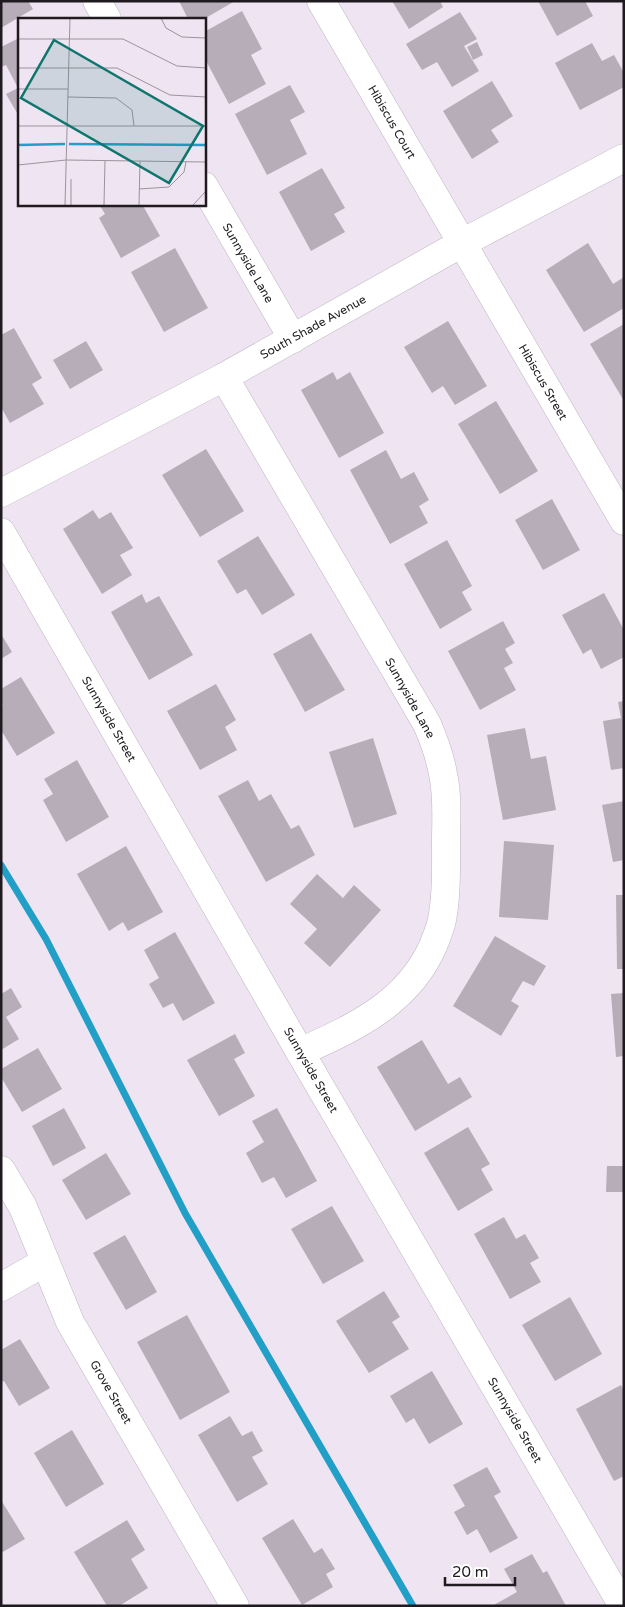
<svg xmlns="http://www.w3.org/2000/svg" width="625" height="1607" font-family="'Varela Round',sans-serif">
<rect width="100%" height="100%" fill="#efe4f1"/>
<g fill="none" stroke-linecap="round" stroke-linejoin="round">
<path stroke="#219fc6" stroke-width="7" d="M1,865L46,939L185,1213L413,1606"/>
</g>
<g fill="#b7adb9">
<path d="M1,1H28L33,9L1,28Z"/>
<path d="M179,1H235L204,19H188Z"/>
<path d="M392,1H440L443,7L409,29Z"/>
<path d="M538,1H585L593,16L557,36Z"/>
<path d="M242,11L262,49L251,55L266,84L229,104L204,57V32Z"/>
<path d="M460,12L477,39L464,46L479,71L452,87L437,62L422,70L406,44Z"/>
<path d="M19,38V112L17,113L6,94L18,88L6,65L1,67V47Z"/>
<path d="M477,42L483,55L473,60L467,47Z"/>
<path d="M592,43L602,61L614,55L624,73V87L580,110L555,63Z"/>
<path d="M492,81L513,116L491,130L499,142L472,159L443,111Z"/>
<path d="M290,85L305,112L290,120L307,154L267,175L235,114Z"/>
<path d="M322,168L345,208L334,214L345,232L311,251L279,192Z"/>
<path d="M99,204H142L160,236L121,258L99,218L105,214Z"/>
<path d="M588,243L613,284L624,277V308L584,332L546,270Z"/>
<path d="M175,248L208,308L164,332L131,272Z"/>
<path d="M448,321L487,386L455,405L443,386L432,393L404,347Z"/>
<path d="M624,324V401L590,344Z"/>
<path d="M14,328L42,378L32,384L44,404L10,423L1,407V335Z"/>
<path d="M86,341L103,370L70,389L53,360Z"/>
<path d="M333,372L337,380L350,372L384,433L339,458L301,390Z"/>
<path d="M496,401L538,471L500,494L458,424Z"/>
<path d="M206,449L244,511L200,537L162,475Z"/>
<path d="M386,450L401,479L414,472L429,500L419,506L428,523L390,544L350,470Z"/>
<path d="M552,499L580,550L543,570L515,520Z"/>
<path d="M93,510L99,519L111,512L133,548L120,555L132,575L102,594L63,529Z"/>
<path d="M258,536L295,595L262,615L246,589L237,594L217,561Z"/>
<path d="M447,540L472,586L462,592L472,610L440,629L404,564Z"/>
<path d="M604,593L624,630V657L601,669L591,649L583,654L562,615Z"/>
<path d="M142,594L146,603L159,596L193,655L149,680L111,612Z"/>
<path d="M503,621L515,643L505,649L513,663L504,668L516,690L480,710L448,651Z"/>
<path d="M311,633L345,690L305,712L273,654Z"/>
<path d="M1,634L12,652L1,659Z"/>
<path d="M21,677L55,733L17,756L1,730V706L3,705L1,702V689Z"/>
<path d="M216,684L236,720L225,727L237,750L200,770L167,711Z"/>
<path d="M624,701V768L611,770L603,721L621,718L618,702Z"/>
<path d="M525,728L531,759L546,756L556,810L503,820L487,735Z"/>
<path d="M373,738L397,814L354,828L329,752Z"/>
<path d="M77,760L109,817L66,842L43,800L53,794L44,779Z"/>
<path d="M248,780L259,801L271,794L291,829L299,825L315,855L266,882L218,796Z"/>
<path d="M624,801V860L613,862L602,805Z"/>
<path d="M504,841L554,845L548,920L499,917Z"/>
<path d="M126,846L163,912L128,931L123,922L109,931L77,874Z"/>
<path d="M317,874L343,898L354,885L381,910L330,967L304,943L317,929L290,904Z"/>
<path d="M616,895H624V969H617Z"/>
<path d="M175,932L215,1003L183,1021L173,1003L163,1008L149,984L159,978L144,950Z"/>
<path d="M495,936L546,966L534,986L523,981L511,1001L519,1006L501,1036L453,1006Z"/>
<path d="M11,988L22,1007L6,1017L19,1039L1,1050V994Z"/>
<path d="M624,993V1056L616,1057L611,994Z"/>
<path d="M235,1034L245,1053L234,1059L255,1096L219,1116L187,1060Z"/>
<path d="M422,1040L448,1084L460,1077L472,1097L415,1131L377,1067Z"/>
<path d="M38,1048L62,1089L22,1112L1,1077V1069Z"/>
<path d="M64,1108L86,1148L53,1166L32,1126Z"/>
<path d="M277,1108L317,1181L286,1198L274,1177L262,1183L246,1153L264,1142L252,1121Z"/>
<path d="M468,1127L490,1164L481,1169L493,1190L458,1211L424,1153Z"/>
<path d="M106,1153L131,1194L86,1220L62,1180Z"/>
<path d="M607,1166H624V1192H606Z"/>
<path d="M332,1206L364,1261L323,1284L291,1229Z"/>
<path d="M504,1217L516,1239L525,1234L539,1258L530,1263L541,1282L510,1299L474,1234Z"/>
<path d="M125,1235L157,1292L126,1310L93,1253Z"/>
<path d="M384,1291L400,1317L392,1322L409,1349L369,1373L336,1321Z"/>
<path d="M570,1297L602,1354L555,1381L522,1325Z"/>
<path d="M187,1315L230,1392L180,1420L137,1342Z"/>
<path d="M20,1339L50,1388L19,1406L4,1381L1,1382V1350Z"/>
<path d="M432,1371L463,1424L429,1444L414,1418L406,1423L390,1396Z"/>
<path d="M621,1385L624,1391V1476L614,1481L576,1409Z"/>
<path d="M230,1416L242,1436L252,1431L263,1451L252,1457L268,1484L237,1502L198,1435Z"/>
<path d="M72,1430L104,1484L66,1507L34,1453Z"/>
<path d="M487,1467L501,1492L494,1496L518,1538L490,1553L477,1529L467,1535L454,1512L465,1506L453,1485Z"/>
<path d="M1,1500L25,1539L1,1553Z"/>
<path d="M293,1519L314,1553L322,1548L335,1569L326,1574L333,1587L302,1605L262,1538Z"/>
<path d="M127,1520L145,1550L131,1559L148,1588L119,1606H107L74,1552Z"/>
<path d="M532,1554L543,1573L547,1571L566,1606H492L517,1592L504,1569Z"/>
</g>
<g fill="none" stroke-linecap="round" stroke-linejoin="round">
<g stroke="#c0b5c2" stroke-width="29">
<g id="street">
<path d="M97,1L107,19"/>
<path d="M321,1L624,521"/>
<path d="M204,186L293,339"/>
<path d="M224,377L427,724C434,740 440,757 443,774C448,796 446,820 446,842C446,866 447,890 443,914C442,925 437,936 433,946C408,1003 354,1028 300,1052"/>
<path d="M1,532L300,1052L623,1606"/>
<path d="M1,1170L23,1207L70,1322L235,1606"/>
<path d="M1,1287L45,1262"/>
</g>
</g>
<g stroke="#c0b5c2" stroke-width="29">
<path id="secondary" d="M1,493L224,377L462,243L624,158"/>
</g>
<use href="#street" stroke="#fff" stroke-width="28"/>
<use href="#secondary" stroke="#fff" stroke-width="28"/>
</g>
<g text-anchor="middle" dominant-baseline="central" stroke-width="4" stroke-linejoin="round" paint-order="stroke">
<g font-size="12" fill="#1e1a1f" stroke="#fff">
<text transform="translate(392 122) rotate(60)">Hibiscus Court</text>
<text transform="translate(248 263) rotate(60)">Sunnyside Lane</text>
<text transform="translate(313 327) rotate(-29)">South Shade Avenue</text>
<text transform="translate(543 382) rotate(60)">Hibiscus Street</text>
<text transform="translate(410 698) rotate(61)">Sunnyside Lane</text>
<text transform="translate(109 719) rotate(60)">Sunnyside Street</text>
<text transform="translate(311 1070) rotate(60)">Sunnyside Street</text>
<text transform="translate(111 1392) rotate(60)">Grove Street</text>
<text transform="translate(515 1420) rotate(60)">Sunnyside Street</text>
</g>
</g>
<g transform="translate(18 18)">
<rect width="188" height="188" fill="#efe4f1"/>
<path fill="none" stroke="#219fc6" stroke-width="2.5" d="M51,126L188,127M0,127L47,126"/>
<path fill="none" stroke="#9b939d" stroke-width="1" d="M143,0L148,10L164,19L188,20M0,21H105L159,48L188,50M0,50H99L152,77L188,79M0,71H50M50,79L98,80L114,92L116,108M0,108H188M0,147L48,142L188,144M121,171L151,169L166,154L168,144M47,187L52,0M53,187V161M86,187L87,142M121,187L122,143M175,187L188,173"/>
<path fill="#0f766e" fill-opacity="0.15" stroke="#0f766e" stroke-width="2.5" d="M36,22L185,108L151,165L3,80Z"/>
<rect width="188" height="188" fill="none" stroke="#1e1a1f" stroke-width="2.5"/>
</g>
<rect width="625" height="1607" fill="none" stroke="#1e1a1f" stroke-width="5"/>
<path d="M445 1577v8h70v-8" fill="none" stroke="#1e1a1f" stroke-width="2.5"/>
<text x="452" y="1577" font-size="15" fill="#1e1a1f" stroke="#ffffff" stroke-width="4" paint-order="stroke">20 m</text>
</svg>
